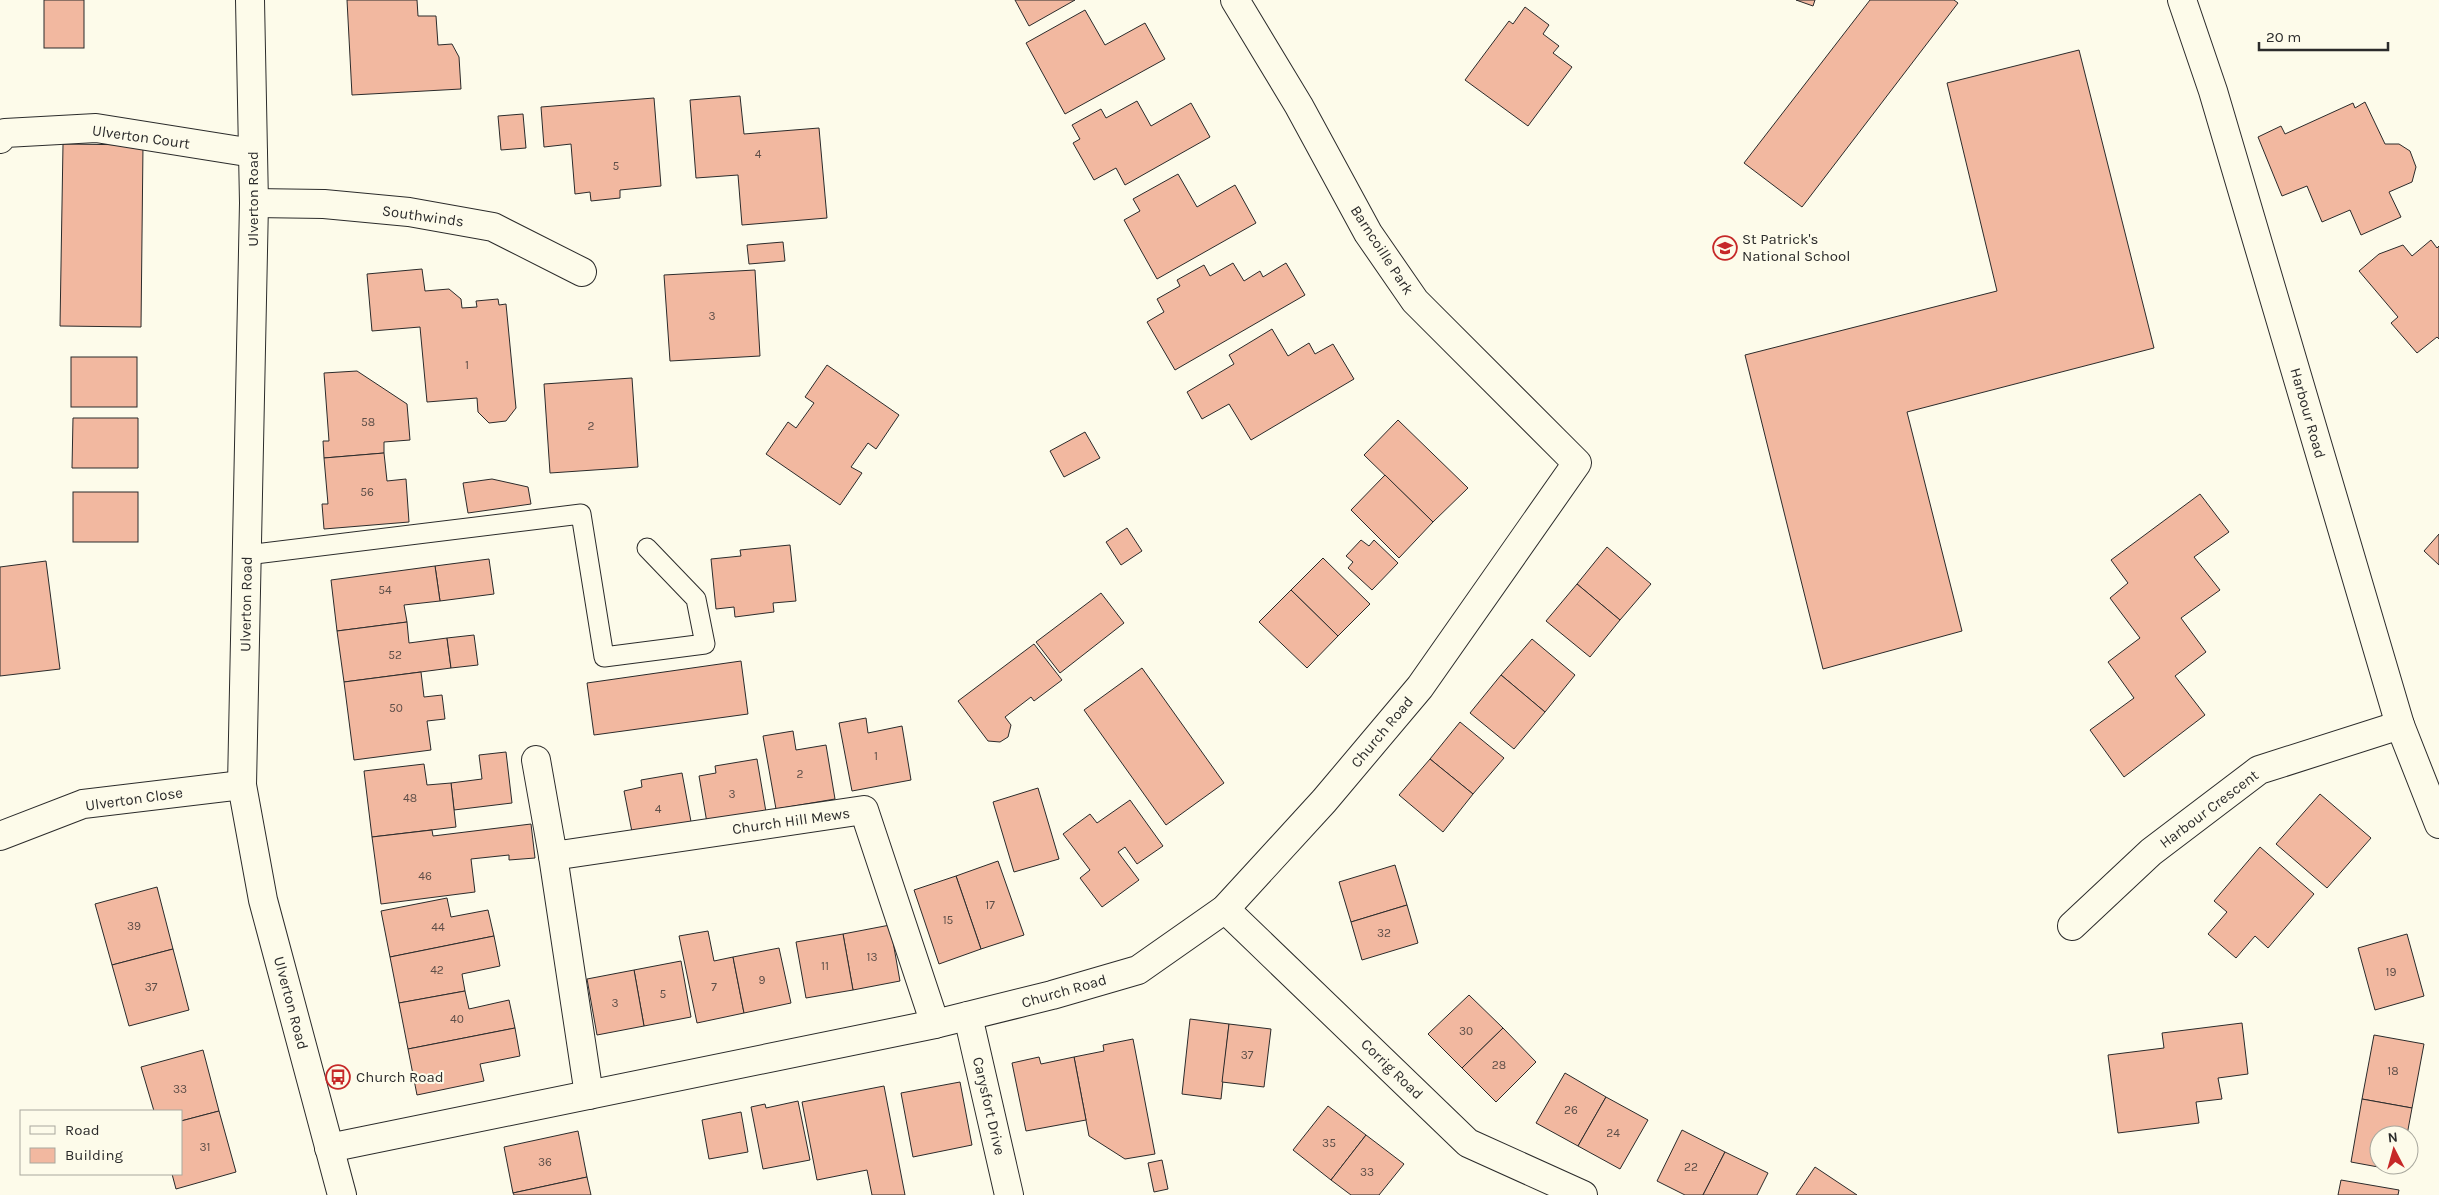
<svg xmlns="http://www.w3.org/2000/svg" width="2439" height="1195" font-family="Karla,sans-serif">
<rect width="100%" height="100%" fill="#fdfbea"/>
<g fill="#f2b8a0" stroke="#2b2b2b">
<rect x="44" y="0" width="40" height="48"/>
<path d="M347,0H417L418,16H436L438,45L452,44L459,57L461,89L352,95Z"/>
<path d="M1015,0H1075L1029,26Z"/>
<path d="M1796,0H1815L1813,6Z"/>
<path d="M1870,0H1954L1958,3L1802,207L1744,163Z"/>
<path d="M1525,7L1549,25L1543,34L1559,46L1553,53L1572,67L1528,126L1465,80L1509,21L1513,24Z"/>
<path d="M1085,10L1105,45L1145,23L1165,59L1065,114L1026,43Z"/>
<path d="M2079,50L2154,348L1907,412L1962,631L1823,669L1745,355L1997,291L1947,83Z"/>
<path d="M740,96L744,134L819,128L827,218L742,225L738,175L696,178L690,100Z"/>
<path d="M654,98L661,186L620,190V198L591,201L590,192L575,194L571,144L544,147L541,107Z"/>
<path d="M1137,101L1151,126L1191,103L1210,137L1125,185L1116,168L1094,180L1073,143L1080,139L1072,125L1101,109L1106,118Z"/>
<path d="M2365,102L2385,144H2399L2410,151L2416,167L2412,182L2389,192L2401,217L2361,235L2350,210L2322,222L2307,186L2282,196L2258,137L2281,126L2285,134L2353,103L2355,108Z"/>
<path d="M523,114L526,148L501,150L498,116Z"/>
<path d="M63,144L143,145L141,327L60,326Z"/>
<path d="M1178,174L1197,207L1235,185L1256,223L1157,279L1124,220L1140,211L1133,199Z"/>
<path d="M2431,240L2437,248L2439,246V339L2437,337L2417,353L2391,323L2398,317L2359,271L2379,254L2403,245L2412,256Z"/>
<path d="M783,242L785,261L749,264L747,245Z"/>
<path d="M1233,263L1244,281L1260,271L1263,277L1286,263L1305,295L1175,370L1147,322L1164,312L1157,299L1180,286L1177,280L1204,265L1210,276Z"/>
<path d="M422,269L425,291L449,289L461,299L462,308L477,307L476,301L498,299L499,305L506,304L516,408L506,421L489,423L478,412L477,398L427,402L420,327L372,331L367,274Z"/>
<path d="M755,270L760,356L670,361L664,275Z"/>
<path d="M1272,329L1288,356L1309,343L1315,354L1333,344L1354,379L1251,440L1229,404L1202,419L1187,392L1234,364L1229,355Z"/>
<rect x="71" y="357" width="66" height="50"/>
<path d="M827,365L899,415L876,449L868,443L851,467L862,473L840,505L766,454L788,422L796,428L814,403L805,397Z"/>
<path d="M357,371L407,404L410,440L384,442V453L324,458L323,441H329L324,373Z"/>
<path d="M632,378L638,467L550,473L544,384Z"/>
<path d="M73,418H138V468H72Z"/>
<path d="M1398,420L1468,488L1433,522L1364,455Z"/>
<path d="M1085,432L1100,458L1064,477L1050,451Z"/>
<path d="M384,453L387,481L406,479L409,522L324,529L322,504H328L324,458Z"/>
<path d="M1385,475L1433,522L1399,558L1351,510Z"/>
<path d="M492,479L528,487L531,504L468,513L463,483Z"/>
<rect x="73" y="492" width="65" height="50"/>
<path d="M2200,494L2229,532L2194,557L2220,590L2181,618L2206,652L2175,676L2205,715L2124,777L2090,730L2134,698L2108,662L2140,638L2110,598L2128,583L2111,560Z"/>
<path d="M1127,528L1142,551L1121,565L1106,542Z"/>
<path d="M2439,534V565L2424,551Z"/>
<path d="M1361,540L1369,546L1374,540L1398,563L1372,590L1348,568L1353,562L1346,556Z"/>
<path d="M790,545L796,601L773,603L774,612L735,617L734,607L716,609L711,559L741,556L740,550Z"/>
<path d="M1607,547L1651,584L1620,620L1577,584Z"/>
<path d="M1323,558L1370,604L1338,636L1291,590Z"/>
<path d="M489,559L494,594L440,601L435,566Z"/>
<path d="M46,561L60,669L0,676V567Z"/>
<path d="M435,566L440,601L404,605L407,622L337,631L331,580Z"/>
<path d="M1577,584L1620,620L1590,657L1546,621Z"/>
<path d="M1291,590L1338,636L1307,668L1259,622Z"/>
<path d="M1101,593L1124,623L1060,673L1036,642Z"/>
<path d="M407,622L409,643L447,638L451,668L344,682L337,631Z"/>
<path d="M474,635L478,665L451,668L447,638Z"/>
<path d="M1532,639L1575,675L1545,712L1501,675Z"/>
<path d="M1034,644L1062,680L1034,701L1031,697L1005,717L1011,725L1008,737L1000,742L988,741L958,701Z"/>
<path d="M741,661L748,714L594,735L587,683Z"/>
<path d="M1142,668L1224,783L1166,825L1084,710Z"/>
<path d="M421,672L424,697L442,695L445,719L427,721L431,750L354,760L344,682Z"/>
<path d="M1501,675L1545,712L1514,749L1470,713Z"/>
<path d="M866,718L868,733L902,726L911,780L852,791L839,723Z"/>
<path d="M1460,722L1504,758L1473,794L1430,759Z"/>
<path d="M793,731L796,750L826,745L835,799L776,809L763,736Z"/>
<path d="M506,752L512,803L454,810L451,783L482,779L479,755Z"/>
<path d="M757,759L766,812L707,823L699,776L716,773L715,766Z"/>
<path d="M1430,759L1473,794L1443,832L1399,795Z"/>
<path d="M424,764L427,785L451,783L456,827L372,837L364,771Z"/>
<path d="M682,773L692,827L633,837L624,791L642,787L641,780Z"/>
<path d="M1038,788L1059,859L1014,872L993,802Z"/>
<path d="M2320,794L2371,838L2327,888L2276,844Z"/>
<path d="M1130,800L1163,846L1137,864L1125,847L1118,852L1139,880L1102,907L1080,878L1090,870L1063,834L1090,814L1097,823Z"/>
<path d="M531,824L535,858L509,860V855L471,859L475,892L381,904L372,837L432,830L433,836Z"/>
<path d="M2260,847L2314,894L2268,948L2255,936L2236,958L2208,934L2227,912L2214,901Z"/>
<path d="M998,861L1024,935L981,949L956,876Z"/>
<path d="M1395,865L1407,905L1351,922L1339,882Z"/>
<path d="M956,876L981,949L939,964L914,890Z"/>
<path d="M157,887L173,949L112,965L95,904Z"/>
<path d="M447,898L451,917L488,910L494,936L390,957L381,911Z"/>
<path d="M1407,905L1418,943L1362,960L1351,922Z"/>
<path d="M890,925L900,981L853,990L843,934Z"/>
<path d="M708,931L714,961L733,957L744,1013L697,1023L679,936Z"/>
<path d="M843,934L853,990L806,998L796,942Z"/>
<path d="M2407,934L2424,996L2375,1010L2358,948Z"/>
<path d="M494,936L500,966L462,974L465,991L399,1003L390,957Z"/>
<path d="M779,948L791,1003L744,1013L733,957Z"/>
<path d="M173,949L189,1010L129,1026L112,965Z"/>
<path d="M681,961L691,1017L644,1026L634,970Z"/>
<path d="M634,970L644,1026L597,1035L587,979Z"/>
<path d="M465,991L469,1009L509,1000L515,1028L408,1049L399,1003Z"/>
<path d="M1469,995L1503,1028L1462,1068L1428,1034Z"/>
<path d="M1190,1019L1229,1024L1221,1099L1182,1094Z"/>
<path d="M2242,1023L2248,1074L2218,1078L2222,1099L2196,1102L2199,1123L2118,1133L2108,1055L2164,1048L2162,1033Z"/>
<path d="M1229,1024L1271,1029L1264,1087L1222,1082Z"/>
<path d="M515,1028L520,1056L480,1064L484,1081L417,1095L408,1049Z"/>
<path d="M1503,1028L1536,1062L1496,1102L1462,1068Z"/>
<path d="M2374,1035L2424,1044L2412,1108L2362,1099Z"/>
<path d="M1133,1039L1155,1154L1125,1159L1089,1136L1074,1057L1104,1051L1103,1045Z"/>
<path d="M203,1050L219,1111L181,1121V1111H154L141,1067Z"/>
<path d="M1039,1057L1041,1064L1074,1057L1086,1120L1026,1131L1012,1063Z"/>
<path d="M1565,1073L1606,1097L1578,1146L1536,1123Z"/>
<path d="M960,1082L972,1145L913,1157L901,1093Z"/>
<path d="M884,1086L905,1195H872L867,1170L817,1180L802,1102Z"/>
<path d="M1606,1097L1648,1120L1620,1169L1578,1146Z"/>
<path d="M2362,1099L2412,1108L2407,1135H2379V1165H2402L2400,1171L2351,1162Z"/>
<path d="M798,1101L810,1160L763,1169L751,1107L765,1104L766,1108Z"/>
<path d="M1328,1106L1366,1135L1331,1180L1293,1150Z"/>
<path d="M219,1111L236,1172L176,1189L172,1174H181V1121Z"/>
<path d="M741,1112L748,1152L709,1159L702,1120Z"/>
<path d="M1682,1130L1725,1152L1703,1195H1685L1657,1181Z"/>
<path d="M578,1131L587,1177L513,1193L504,1147Z"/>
<path d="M1366,1135L1404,1164L1379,1195H1351L1331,1180Z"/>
<path d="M1725,1152L1768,1173L1757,1195H1703Z"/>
<path d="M1162,1160L1168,1189L1154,1192L1148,1163Z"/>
<path d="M1815,1167L1857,1195H1796Z"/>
<path d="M587,1177L591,1195H514L513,1193Z"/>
<path d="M2341,1180L2399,1190L2398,1195H2338Z"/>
</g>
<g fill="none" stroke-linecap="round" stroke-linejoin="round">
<g stroke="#2b2b2b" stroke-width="21">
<path id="service" d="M247,555L581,514L604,657L705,644L696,599L647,548"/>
</g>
<g stroke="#2b2b2b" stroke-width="30">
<g id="minor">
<path d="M0,139L5,133L96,128L253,153"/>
<path d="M254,203L324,204L409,212L493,227L582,272"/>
<path d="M536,760L553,856L864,810L935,1024"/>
<path d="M0,836L83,804L242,785"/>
<path d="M553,856L589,1095"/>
<path d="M1225,909L1468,1143L1583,1195"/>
<path d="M2072,926L2151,852L2259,770L2400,725"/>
<path d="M968,1016L1009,1195"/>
<path d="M329,1148L935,1024L1052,995L1138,970L1225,909L1324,801L1420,687L1577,463L1415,301L1368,233L1299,106L1235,0"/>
</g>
</g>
<g stroke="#2b2b2b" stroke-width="30">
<path id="tertiary" d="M2182,0L2213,91L2400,725L2439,824"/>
</g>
<g stroke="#2b2b2b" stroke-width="30">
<path id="secondary" d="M250,0L254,203L242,785L263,900L342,1195"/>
</g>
<use href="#service" stroke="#fdfbea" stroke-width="19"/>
<use href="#minor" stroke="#fdfbea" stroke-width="28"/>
<use href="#tertiary" stroke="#fdfbea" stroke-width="28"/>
<use href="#secondary" stroke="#fdfbea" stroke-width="28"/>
</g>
<defs>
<g id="school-ring" transform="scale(1.25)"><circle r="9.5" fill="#fdfbea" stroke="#c62828" stroke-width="1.5"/><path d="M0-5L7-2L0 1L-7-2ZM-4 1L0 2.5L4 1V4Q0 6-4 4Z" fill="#c62828"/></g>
<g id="bus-ring" transform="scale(1.25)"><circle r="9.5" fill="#fdfbea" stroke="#c62828" stroke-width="1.5"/><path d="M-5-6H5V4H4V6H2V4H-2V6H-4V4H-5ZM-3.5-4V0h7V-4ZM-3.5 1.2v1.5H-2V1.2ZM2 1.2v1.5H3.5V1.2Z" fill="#c62828"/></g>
</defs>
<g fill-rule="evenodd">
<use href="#school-ring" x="1725" y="248"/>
<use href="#bus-ring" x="338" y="1077"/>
</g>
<g text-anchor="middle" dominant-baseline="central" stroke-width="4" stroke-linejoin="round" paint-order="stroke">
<g font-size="12" fill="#5d4e48">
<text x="758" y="154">4</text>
<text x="616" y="166">5</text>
<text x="712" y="316">3</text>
<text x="467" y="365">1</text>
<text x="368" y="422">58</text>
<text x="591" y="426">2</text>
<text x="367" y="492">56</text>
<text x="385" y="590">54</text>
<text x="395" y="655">52</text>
<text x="396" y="708">50</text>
<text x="876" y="756">1</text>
<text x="800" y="774">2</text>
<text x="732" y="794">3</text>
<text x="410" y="798">48</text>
<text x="658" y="809">4</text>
<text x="425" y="876">46</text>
<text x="990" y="905">17</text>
<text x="948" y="920">15</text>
<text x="134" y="926">39</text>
<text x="438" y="927">44</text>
<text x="1384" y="933">32</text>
<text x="872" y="957">13</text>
<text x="825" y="966">11</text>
<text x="437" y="970">42</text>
<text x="2391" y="972">19</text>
<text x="762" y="980">9</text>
<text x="151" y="987">37</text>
<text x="714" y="987">7</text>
<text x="663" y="994">5</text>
<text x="615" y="1003">3</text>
<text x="457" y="1019">40</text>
<text x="1466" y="1031">30</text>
<text x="1247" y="1055">37</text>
<text x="1499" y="1065">28</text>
<text x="2393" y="1071">18</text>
<text x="180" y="1089">33</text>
<text x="1571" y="1110">26</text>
<text x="1613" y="1133">24</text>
<text x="1329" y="1143">35</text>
<text x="205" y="1147">31</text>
<text x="545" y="1162">36</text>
<text x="1691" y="1167">22</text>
<text x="1367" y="1172">33</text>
</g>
<g font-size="15" fill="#2b2b2b" stroke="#fdfbea">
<text transform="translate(141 137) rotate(8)">Ulverton Court</text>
<text transform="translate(253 199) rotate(-90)">Ulverton Road</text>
<text transform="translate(423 216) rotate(8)">Southwinds</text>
<text transform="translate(1382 250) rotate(57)">Barncoille Park</text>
<text transform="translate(2308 413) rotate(74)">Harbour Road</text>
<text transform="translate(246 604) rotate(-89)">Ulverton Road</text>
<text transform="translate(1382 732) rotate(-50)">Church Road</text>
<text transform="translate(134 799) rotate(-8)">Ulverton Close</text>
<text transform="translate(2209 809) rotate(-37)">Harbour Crescent</text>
<text transform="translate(791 821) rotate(-8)">Church Hill Mews</text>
<text transform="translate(1064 991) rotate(-16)">Church Road</text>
<text transform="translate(291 1003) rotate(75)">Ulverton Road</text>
<text transform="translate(1392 1069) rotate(44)">Corrig Road</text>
<text transform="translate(989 1106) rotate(77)">Carysfort Drive</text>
</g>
<g font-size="15" fill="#2b2b2b" stroke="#fdfbea" text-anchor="start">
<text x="1742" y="239">St Patrick's<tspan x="1742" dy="17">National School</tspan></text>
<text x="356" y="1077">Church Road</text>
</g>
</g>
<rect x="20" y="1110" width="162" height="65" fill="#fdfbea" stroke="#a9a89e"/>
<rect x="30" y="1126" width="25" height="8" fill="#fdfbea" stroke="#a9a89e"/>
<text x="65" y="1135" font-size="15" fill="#2b2b2b">Road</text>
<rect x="30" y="1148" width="25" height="15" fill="#f2b8a0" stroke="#a9a89e"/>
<text x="65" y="1160" font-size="15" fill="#2b2b2b">Building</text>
<g transform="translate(2394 1150) rotate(354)"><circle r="24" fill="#fdfbea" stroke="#a9a89e"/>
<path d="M0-4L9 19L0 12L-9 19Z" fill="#c62828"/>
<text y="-8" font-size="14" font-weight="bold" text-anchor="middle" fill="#2b2b2b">N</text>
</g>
<path d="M2259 42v8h129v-8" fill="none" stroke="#2b2b2b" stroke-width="2.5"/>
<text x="2266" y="42" font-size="15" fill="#2b2b2b" stroke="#fdfbea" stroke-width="4" paint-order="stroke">20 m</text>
</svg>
